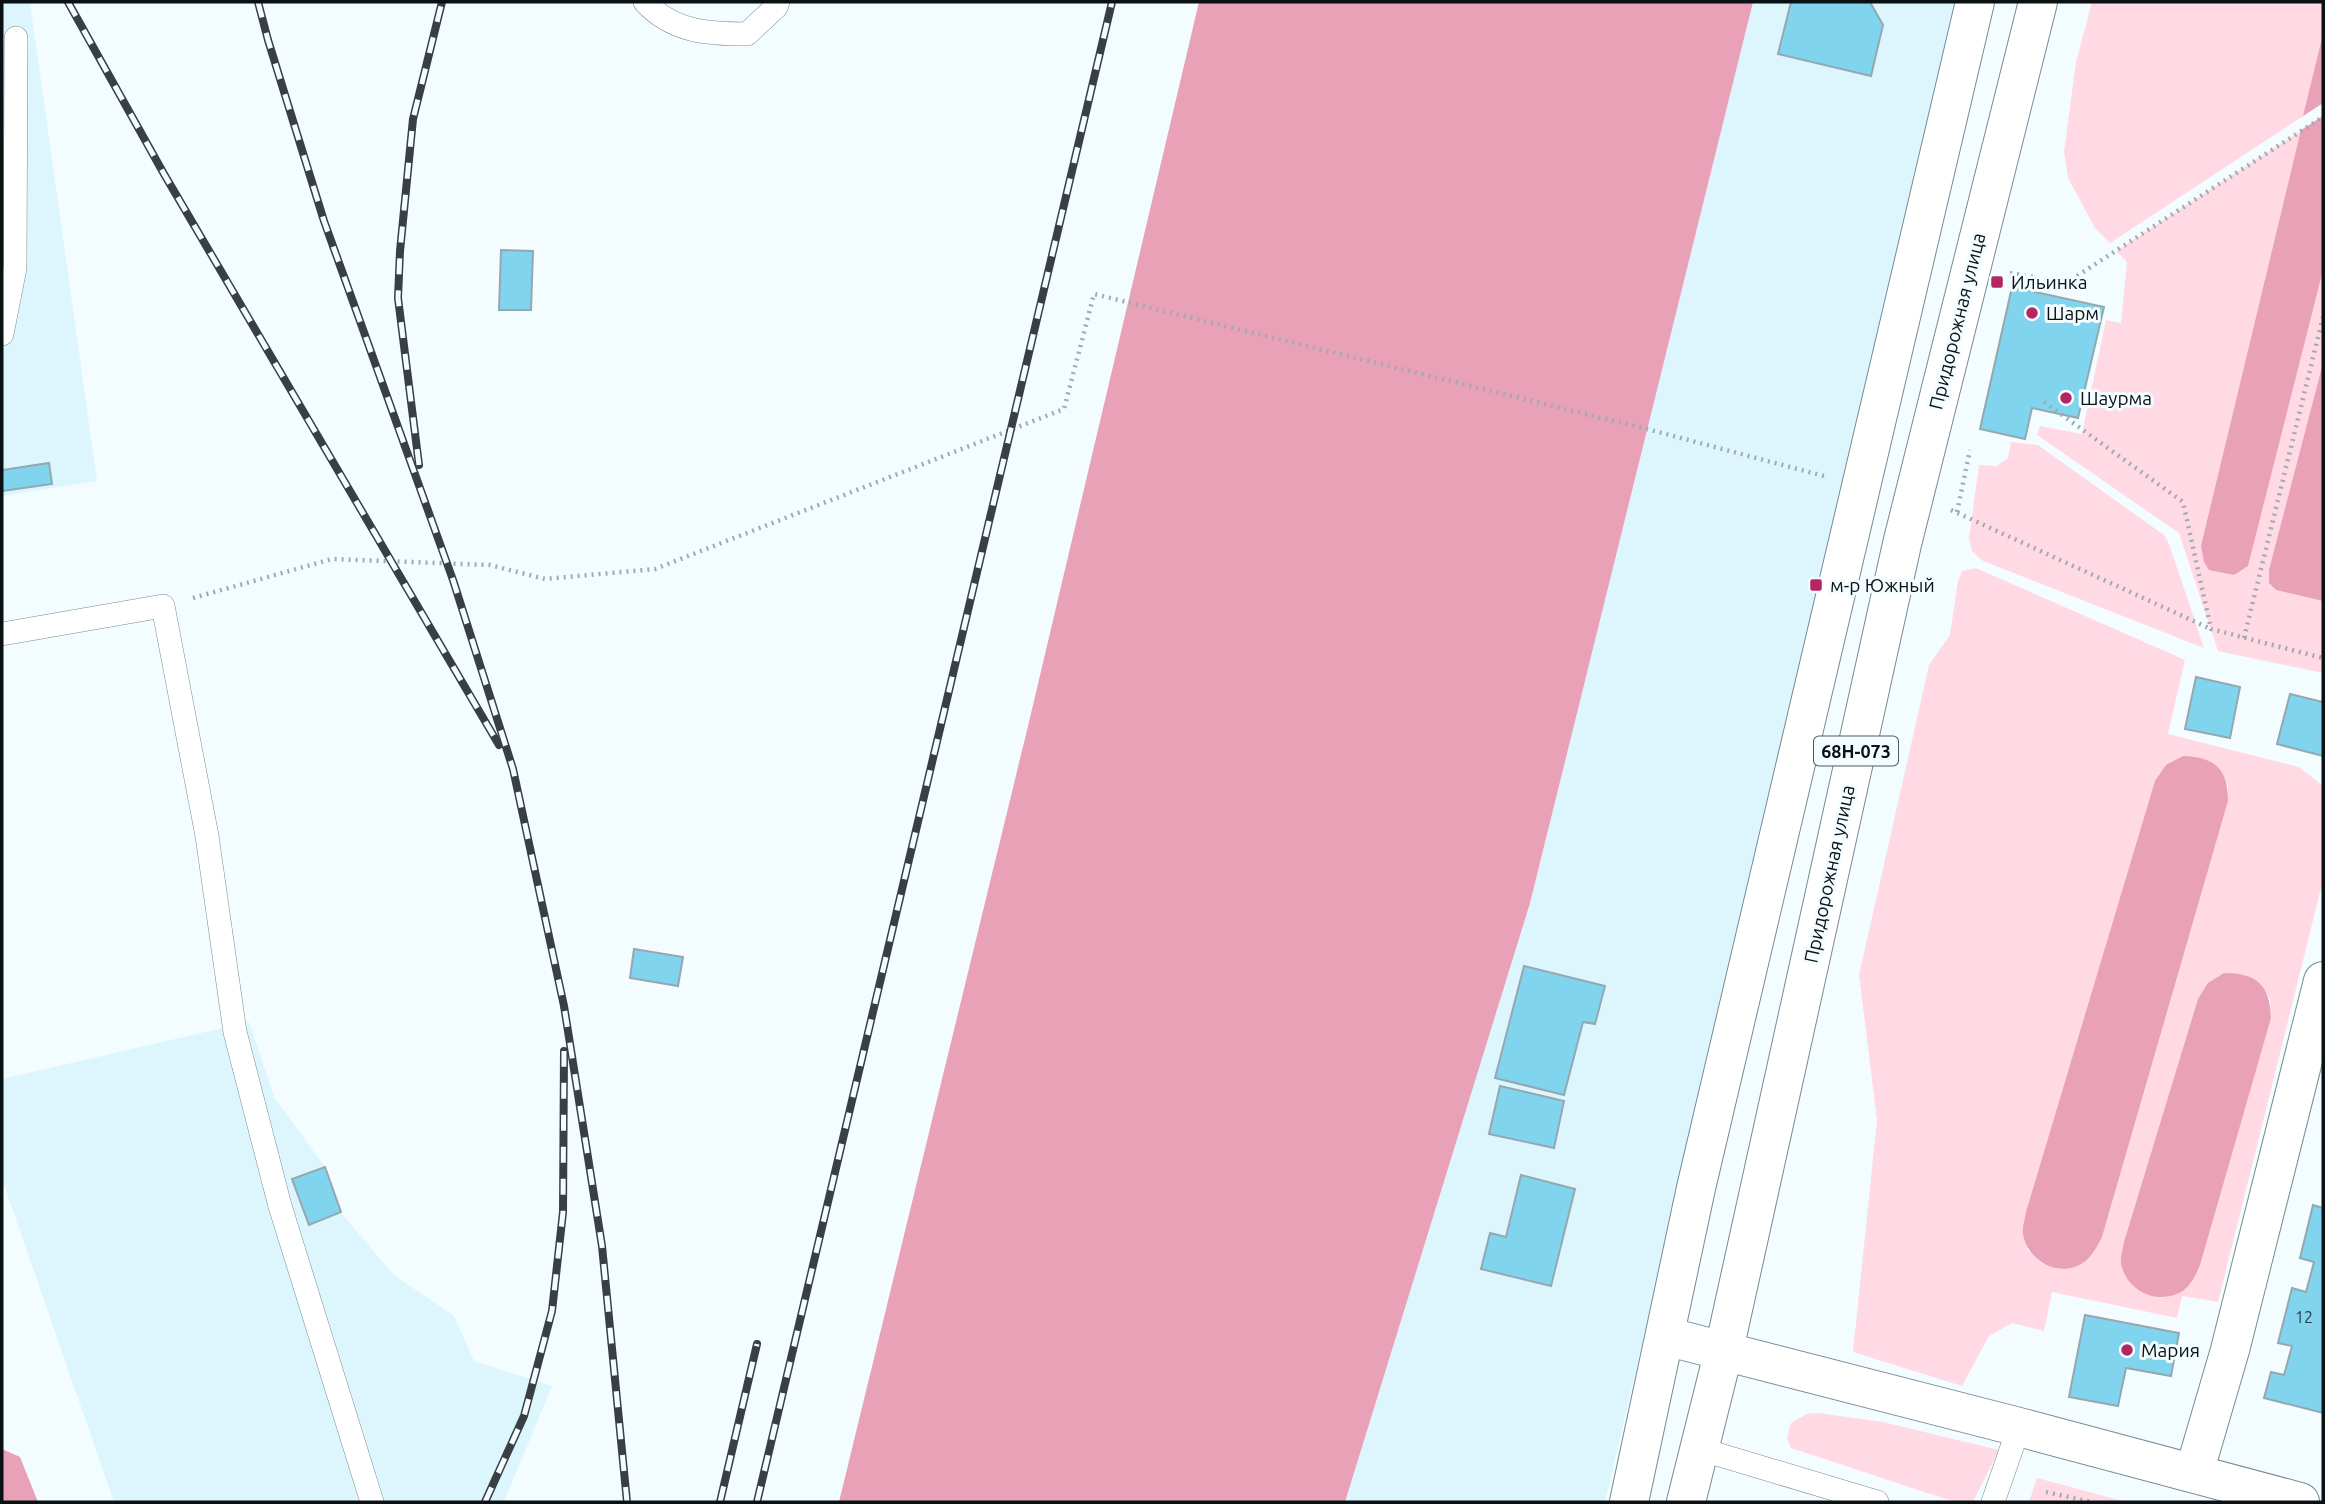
<svg xmlns="http://www.w3.org/2000/svg" width="2325" height="1504" font-family="Ubuntu,sans-serif">
<rect width="100%" height="100%" fill="#f3fcff"/>
<g fill="#ddf6fe">
<path d="M2,2H30L97,481L2,496Z"/>
<path d="M1753,2H1957L1605,1502H1345L1530,903Z"/>
<path d="M249,1022L274,1097L325,1167L341,1213L394,1275L454,1316L474,1361L552,1386L504,1502H114L2,1179V1079Z"/>
</g>
<g fill="#ffdae4" fill-rule="evenodd">
<path d="M2092,2H2323V103L2110,243L2095,228L2068,178L2064,152L2076,62Z"/>
<path d="M2323,116V673L2218,651L2179,533L2037,435L2040,426L2082,434L2106,320L2121,323L2127,262L2116,251Z"/>
<path d="M2011,442L2038,445L2164,535L2169,544L2204,648L1983,561L1972,551L1969,539L1979,465L1997,466L2008,458Z"/>
<path d="M1976,568L2185,660L2168,734L2299,767L2323,786V880L2218,1302L2182,1296L2177,1318L2052,1292L2044,1331L2012,1323L1989,1336L1962,1386L1853,1352L1877,1120L1859,975L1929,665L1950,635L1958,581L1962,571ZM2228,782V801L2102,1237L2059,1269L2041,1263L2027,1249ZM2260,983L2270,999L2271,1018L2192,1282L2177,1294L2159,1298Z"/>
<path d="M1818,1413L1883,1422L1999,1450L1973,1502H1955L1791,1448L1787,1438L1791,1423L1807,1414Z"/>
<path d="M2037,1478L2126,1502H2029Z"/>
</g>
<g fill="#e8a1b6">
<path d="M1199,2H1753L1530,903L1345,1502H839L1029,722Z"/>
<path d="M2323,34V103L2303,116Z"/>
<path d="M2323,116V270L2248,566L2234,575L2209,570L2204,562L2201,546L2301,130Z"/>
<path d="M2323,363V601L2276,590L2269,583V570Z"/>
<path d="M2183,756C2215,757 2228,769 2228,801L2102,1237C2096,1248 2090,1261 2077,1266C2053,1276 2027,1258 2023,1234C2022,1227 2025,1219 2026,1212L2155,781L2166,765Z"/>
<path d="M2224,973C2257,973 2270,985 2271,1018L2200,1265C2195,1276 2190,1289 2177,1294C2152,1304 2126,1288 2121,1264C2120,1257 2123,1249 2124,1242L2198,999L2208,983Z"/>
<path d="M2,1449L20,1457L38,1502H2Z"/>
</g>
<g fill="#81d4ee" stroke="#94a8af" stroke-width="2">
<path d="M1791,2H1870L1883,25L1871,76L1778,54Z"/>
<path d="M501,250L533,251L531,310H499Z"/>
<path d="M2012,287L2104,307L2078,418L2032,408L2025,439L1980,429Z"/>
<path d="M49,463L52,484L2,491V470Z"/>
<path d="M2196,677L2240,687L2230,738L2185,729Z"/>
<path d="M2290,694L2323,702V756L2277,744Z"/>
<path d="M634,949L683,957L678,986L630,978Z"/>
<path d="M1524,966L1605,986L1595,1024L1583,1022L1564,1095L1495,1078Z"/>
<path d="M1500,1086L1564,1101L1554,1148L1489,1134Z"/>
<path d="M325,1167L341,1212L309,1225L292,1179Z"/>
<path d="M1521,1175L1575,1189L1551,1286L1481,1269L1490,1233L1506,1237Z"/>
<path d="M2313,1205L2323,1208V1413L2264,1398L2271,1372L2284,1375L2292,1346L2278,1343L2292,1288L2306,1292L2314,1262L2300,1258Z"/>
<path d="M2085,1315L2179,1333L2171,1376L2126,1368L2118,1406L2069,1397Z"/>
</g>
<g fill="none" stroke-linecap="round" stroke-linejoin="round">
<g stroke="#778b91" stroke-width="24">
<g id="service">
<path d="M645,2C673,32 708,34 747,34L776,7L778,2"/>
<path d="M2,334L15,268L16,38"/>
<path d="M2,634L163,606L207,836L235,1032L280,1206L372,1502"/>
<path d="M1700,1449L1877,1502"/>
<path d="M1993,1502L2019,1427"/>
</g>
</g>
<g stroke="#778b91" stroke-width="40">
<g id="minor">
<path d="M1665,1336L2019,1427L2300,1502"/>
<path d="M2194,1473L2230,1350L2323,981"/>
</g>
</g>
<g stroke="#778b91" stroke-width="40">
<g id="primary">
<path d="M1629,1502L1696,1188L1975,2"/>
<path d="M1686,1502L1724,1350L1902,544L2038,2"/>
</g>
</g>
<g stroke="#a1aaad" stroke-width="4.5" stroke-dasharray="2 5" stroke-linecap="butt">
<path d="M2010,273L2066,283L2323,117"/>
<path d="M2044,402L2183,502L2211,629L2323,658"/>
<path d="M1951,510L2211,629"/>
<path d="M1957,512L1970,450"/>
<path d="M193,598L332,559L490,565L545,579L655,569L1064,409L1094,294L1647,429L1824,476"/>
<path d="M2244,638L2323,317"/>
<path d="M2046,1492L2092,1502"/>
</g>
<use href="#service" stroke="#fff" stroke-width="23"/>
<use href="#minor" stroke="#fff" stroke-width="38"/>
<use href="#primary" stroke="#fff" stroke-width="38"/>
<g stroke="#384043" stroke-width="8">
<g id="rail">
<path d="M68,2L164,174L499,745"/>
<path d="M258,2L268,40L324,221L453,580L513,769L564,1006L602,1246L627,1502"/>
<path d="M419,465L398,298L400,251L413,119L442,2"/>
<path d="M485,1502L524,1416L552,1311L563,1212L564,1051"/>
<path d="M720,1502L757,1344"/>
<path d="M757,1502L1112,2"/>
</g>
</g>
<use href="#rail" stroke="#f3fcff" stroke-width="5" stroke-dasharray="16" stroke-linecap="butt"/>
</g>
<g fill="#b22762" stroke="#f3fcff" stroke-width="2.5">
<rect x="1990" y="275" width="14" height="14" rx="3.5"/>
<circle cx="2032" cy="313" r="7"/>
<circle cx="2066" cy="398" r="7"/>
<rect x="1809" y="578" width="14" height="14" rx="3.5"/>
<circle cx="2127" cy="1350" r="7"/>
</g>
<g text-anchor="middle" dominant-baseline="central" stroke-width="6" stroke-linejoin="round" paint-order="stroke">
<g font-size="16" fill="#28424a">
<text x="2304" y="1317">12</text>
</g>
<rect fill="#f3fcff" stroke="#50585a" stroke-width="2" x="1814" y="736.5" width="84" height="29" rx="5"/>
<g font-size="18" font-weight="bold" fill="#0a1114">
<text x="1856" y="751">68Н-073</text>
</g>
<g font-size="19" fill="#0a1114" stroke="#f3fcff" text-anchor="start">
<text x="2011" y="282">Ильинка</text>
<text x="2046" y="313">Шарм</text>
<text x="2080" y="398">Шаурма</text>
<text x="1830" y="585">м-р Южный</text>
<text x="2141" y="1350">Мария</text>
</g>
<g font-size="19" fill="#0a1114" stroke="#f3fcff">
<text transform="translate(1957 321) rotate(-76)">Придорожная улица</text>
<text transform="translate(1829 874) rotate(-78)">Придорожная улица</text>
</g>
</g>
<rect width="2325" height="1504" fill="none" stroke="#0a1114" stroke-width="7"/>
</svg>
